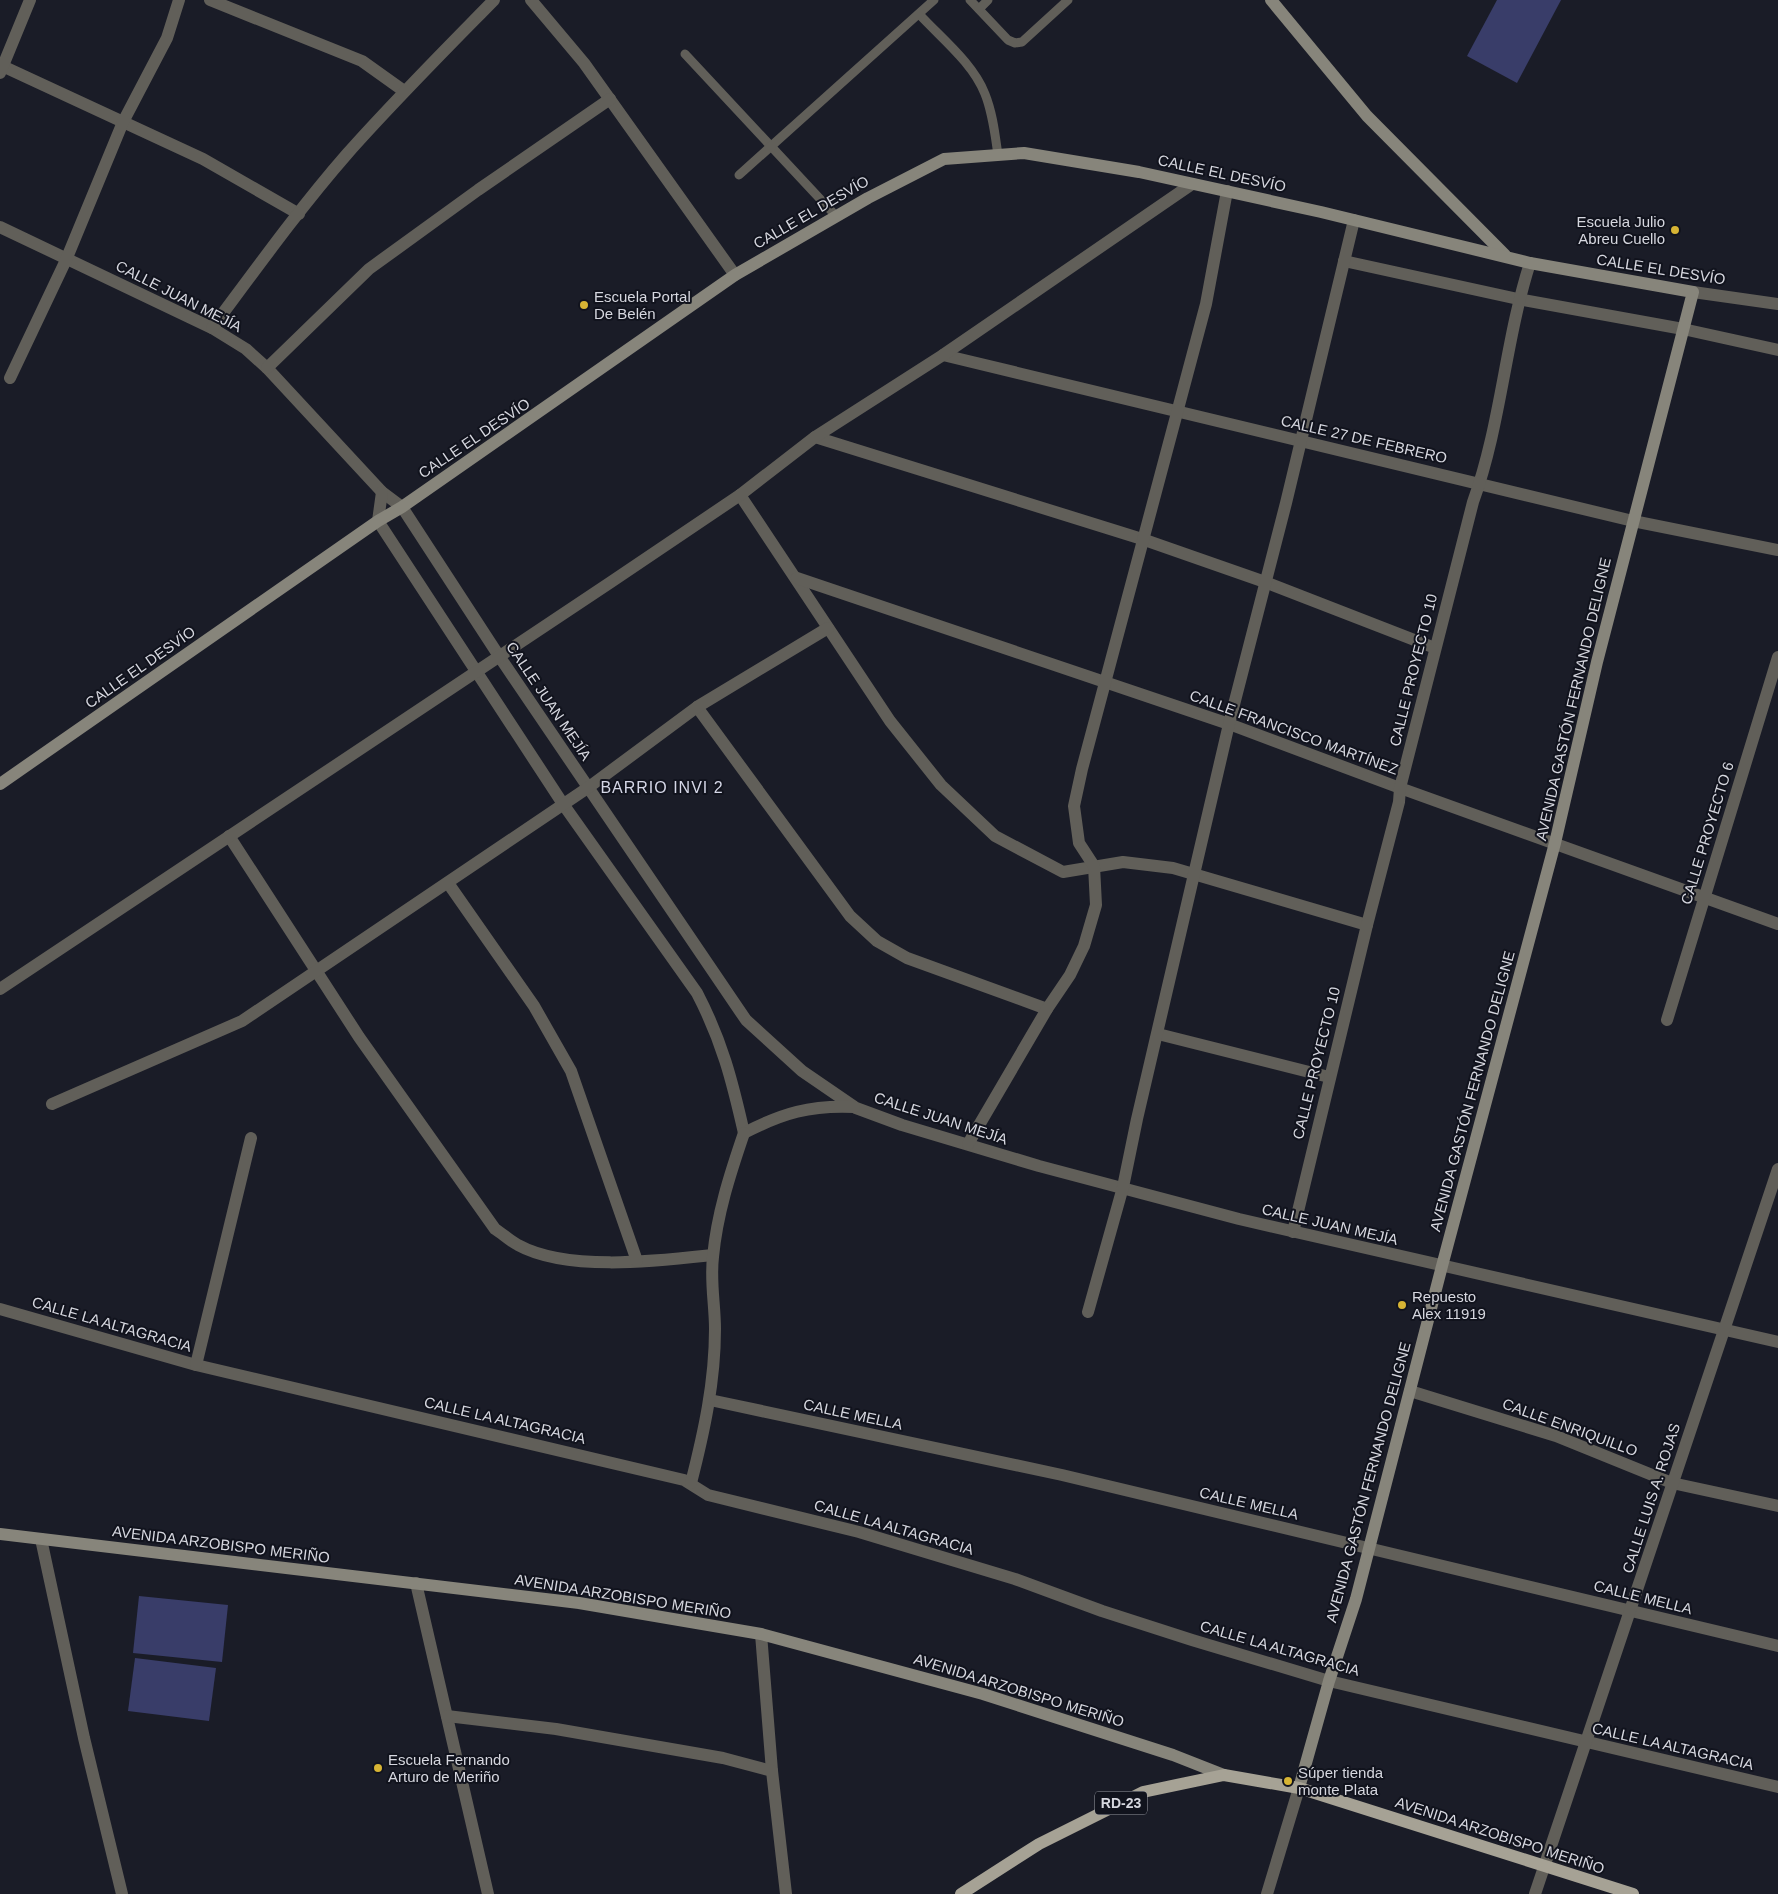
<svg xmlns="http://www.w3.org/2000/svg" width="1778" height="1894" font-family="Arial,sans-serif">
<rect width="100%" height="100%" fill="#1a1c27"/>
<g fill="#393d69">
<path d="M1497,0H1561L1517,83L1467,56Z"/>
<path d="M139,1596L228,1605L222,1662L133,1653Z"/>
<path d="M135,1658L216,1668L209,1721L128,1711Z"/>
</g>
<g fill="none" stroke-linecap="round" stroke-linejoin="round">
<g stroke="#615f59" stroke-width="9">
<path d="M970,0L1008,40L1015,43L1022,42L1068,0"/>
<path d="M979,9L988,0"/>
<path d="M919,14C941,38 973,63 985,94C993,114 995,135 998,155"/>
<path d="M685,54L836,216"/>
<path d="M739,175L934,0"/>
</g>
<g stroke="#615f59" stroke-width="12">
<path d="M210,0L362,61L404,91"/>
<path d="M531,0L584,63L735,275"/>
<path d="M0,65L203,159L299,214"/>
<path d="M0,73L30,0"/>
<path d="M0,227L212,328L246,349L267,368L382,492L402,507L499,656L746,1020L802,1071L856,1108L902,1125L1039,1166L1239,1219L1778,1342"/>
<path d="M1344,261L1518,299L1683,329L1778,350"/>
<path d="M1693,292L1778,304"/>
<path d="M212,328C256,269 299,209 347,154C394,101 444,51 494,0"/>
<path d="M943,355L1633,521L1778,550"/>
<path d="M267,368L369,269L478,190L610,99"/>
<path d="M10,378L66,260L123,122L167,38L179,0"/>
<path d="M815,437L1142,539L1265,582L1435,648"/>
<path d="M382,492L378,521L563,804L697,993C722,1041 732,1080 744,1133"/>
<path d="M740,495L890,721L941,785L995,836L1063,872L1123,862L1173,868L1367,925"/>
<path d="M797,578L1229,724L1400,788L1778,924"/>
<path d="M697,707L850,916L877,941L907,958L1047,1009"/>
<path d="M229,836L359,1037L495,1229C503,1234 510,1241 518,1245C567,1272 658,1261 713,1255"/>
<path d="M448,883L534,1006L571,1071L637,1261"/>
<path d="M0,989L611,582L740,495L815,437L943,355L1192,184"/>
<path d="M1667,1020L1778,657"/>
<path d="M1158,1034L1329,1077"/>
<path d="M52,1104L242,1021L589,787L697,707L828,628"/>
<path d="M744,1133C783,1113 810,1105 854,1107"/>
<path d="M968,1144L1047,1009L1070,975L1084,946L1096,905L1094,866L1079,843L1074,806L1082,769L1206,304L1227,191"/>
<path d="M1293,1232L1367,925L1399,802L1400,788L1473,502C1501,425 1505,341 1530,263"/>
<path d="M0,1309L196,1365L684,1480L708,1495L859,1532L1015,1579L1102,1611L1192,1640L1329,1681L1778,1787"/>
<path d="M1088,1312L1123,1187L1137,1119L1229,724L1286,503L1354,220"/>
<path d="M196,1365L251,1138"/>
<path d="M1410,1391L1556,1436L1672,1483L1778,1506"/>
<path d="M710,1400L1062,1475L1778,1646"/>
<path d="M691,1483C704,1432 715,1382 715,1329C715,1305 710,1281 713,1257C717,1214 730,1174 744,1133"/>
<path d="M41,1539L84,1738L122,1894"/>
<path d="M416,1583L488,1894"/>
<path d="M761,1634L772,1771"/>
<path d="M447,1716L556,1729L723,1758L772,1771L786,1894"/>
<path d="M1267,1894L1299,1788"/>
<path d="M1535,1894L1778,1169"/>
</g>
<g stroke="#87857b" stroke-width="12">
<path d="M1271,0L1367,116L1505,255"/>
<path d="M0,784L378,521L402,507L735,275L868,198L944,159L1024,153L1139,172L1321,212L1530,263L1693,292L1597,662L1555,843L1442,1266L1356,1599L1329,1681L1299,1788"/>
<path d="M0,1534L579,1603L761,1634L983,1694L1173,1755L1224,1775"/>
</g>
<path stroke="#a6a295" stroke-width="12" d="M961,1894L1039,1844L1143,1792L1224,1775L1299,1788L1633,1894"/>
</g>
<g fill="#d7b434" stroke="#11131d" stroke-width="2">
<circle cx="1675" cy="230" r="5"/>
<circle cx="584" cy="305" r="5"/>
<circle cx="1402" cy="1305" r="5"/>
<circle cx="378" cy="1768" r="5"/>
<circle cx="1288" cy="1781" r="5"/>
</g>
<g text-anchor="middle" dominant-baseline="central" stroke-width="4" stroke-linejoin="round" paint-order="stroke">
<rect fill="#11131d" stroke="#9b9ca5" stroke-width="1" x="1095" y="1791.5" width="52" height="23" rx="4"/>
<g font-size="14" font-weight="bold" fill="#d6d7df">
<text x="1121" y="1803">RD-23</text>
</g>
<g font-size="15" fill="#d6d7df" stroke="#11131d">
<text transform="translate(1222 173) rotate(12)">CALLE EL DESVÍO</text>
<text transform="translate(811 212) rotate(-30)">CALLE EL DESVÍO</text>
<text transform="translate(1661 269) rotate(9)">CALLE EL DESVÍO</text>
<text transform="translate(179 296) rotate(27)">CALLE JUAN MEJÍA</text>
<text transform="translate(474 438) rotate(-34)">CALLE EL DESVÍO</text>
<text transform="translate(1364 439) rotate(13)">CALLE 27 DE FEBRERO</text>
<text transform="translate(140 667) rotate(-35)">CALLE EL DESVÍO</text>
<text transform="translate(1413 670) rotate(-76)">CALLE PROYECTO 10</text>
<text transform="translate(1573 699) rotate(-77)">AVENIDA GASTÓN FERNANDO DELIGNE</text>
<text transform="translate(549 701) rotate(56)">CALLE JUAN MEJÍA</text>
<text transform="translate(1294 732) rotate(20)">CALLE FRANCISCO MARTÍNEZ</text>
<text transform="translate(1707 833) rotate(-73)">CALLE PROYECTO 6</text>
<text transform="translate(1316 1063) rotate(-76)">CALLE PROYECTO 10</text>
<text transform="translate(1472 1091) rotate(-75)">AVENIDA GASTÓN FERNANDO DELIGNE</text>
<text transform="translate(941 1118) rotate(18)">CALLE JUAN MEJÍA</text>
<text transform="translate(1330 1224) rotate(13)">CALLE JUAN MEJÍA</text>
<text transform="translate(112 1324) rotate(16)">CALLE LA ALTAGRACIA</text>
<text transform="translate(853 1414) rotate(12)">CALLE MELLA</text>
<text transform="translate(505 1420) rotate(13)">CALLE LA ALTAGRACIA</text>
<text transform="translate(1570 1427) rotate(20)">CALLE ENRIQUILLO</text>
<text transform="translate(1368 1482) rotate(-75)">AVENIDA GASTÓN FERNANDO DELIGNE</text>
<text transform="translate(1651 1498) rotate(-72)">CALLE LUIS A. ROJAS</text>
<text transform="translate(1249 1503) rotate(13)">CALLE MELLA</text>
<text transform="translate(894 1527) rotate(16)">CALLE LA ALTAGRACIA</text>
<text transform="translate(221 1544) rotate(7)">AVENIDA ARZOBISPO MERIÑO</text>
<text transform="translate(623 1596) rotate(9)">AVENIDA ARZOBISPO MERIÑO</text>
<text transform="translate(1643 1597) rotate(14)">CALLE MELLA</text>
<text transform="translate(1280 1648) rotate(16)">CALLE LA ALTAGRACIA</text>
<text transform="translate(1019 1690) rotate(17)">AVENIDA ARZOBISPO MERIÑO</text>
<text transform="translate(1673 1746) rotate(13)">CALLE LA ALTAGRACIA</text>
<text transform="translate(1500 1835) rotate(18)">AVENIDA ARZOBISPO MERIÑO</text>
</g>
<g font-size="15" fill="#d6d7df" stroke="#11131d" text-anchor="start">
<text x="1665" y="221" text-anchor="end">Escuela Julio<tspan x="1665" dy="17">Abreu Cuello</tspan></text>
<text x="594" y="296">Escuela Portal<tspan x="594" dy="17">De Belén</tspan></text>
<text x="1412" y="1296">Repuesto<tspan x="1412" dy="17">Alex 11919</tspan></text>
<text x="388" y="1759">Escuela Fernando<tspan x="388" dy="17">Arturo de Meriño</tspan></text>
<text x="1298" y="1772">Súper tienda<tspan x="1298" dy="17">monte Plata</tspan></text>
</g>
<g font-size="16" letter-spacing="1" fill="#d5d7e7" stroke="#11131d">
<text x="662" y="787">BARRIO INVI 2</text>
</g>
</g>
</svg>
